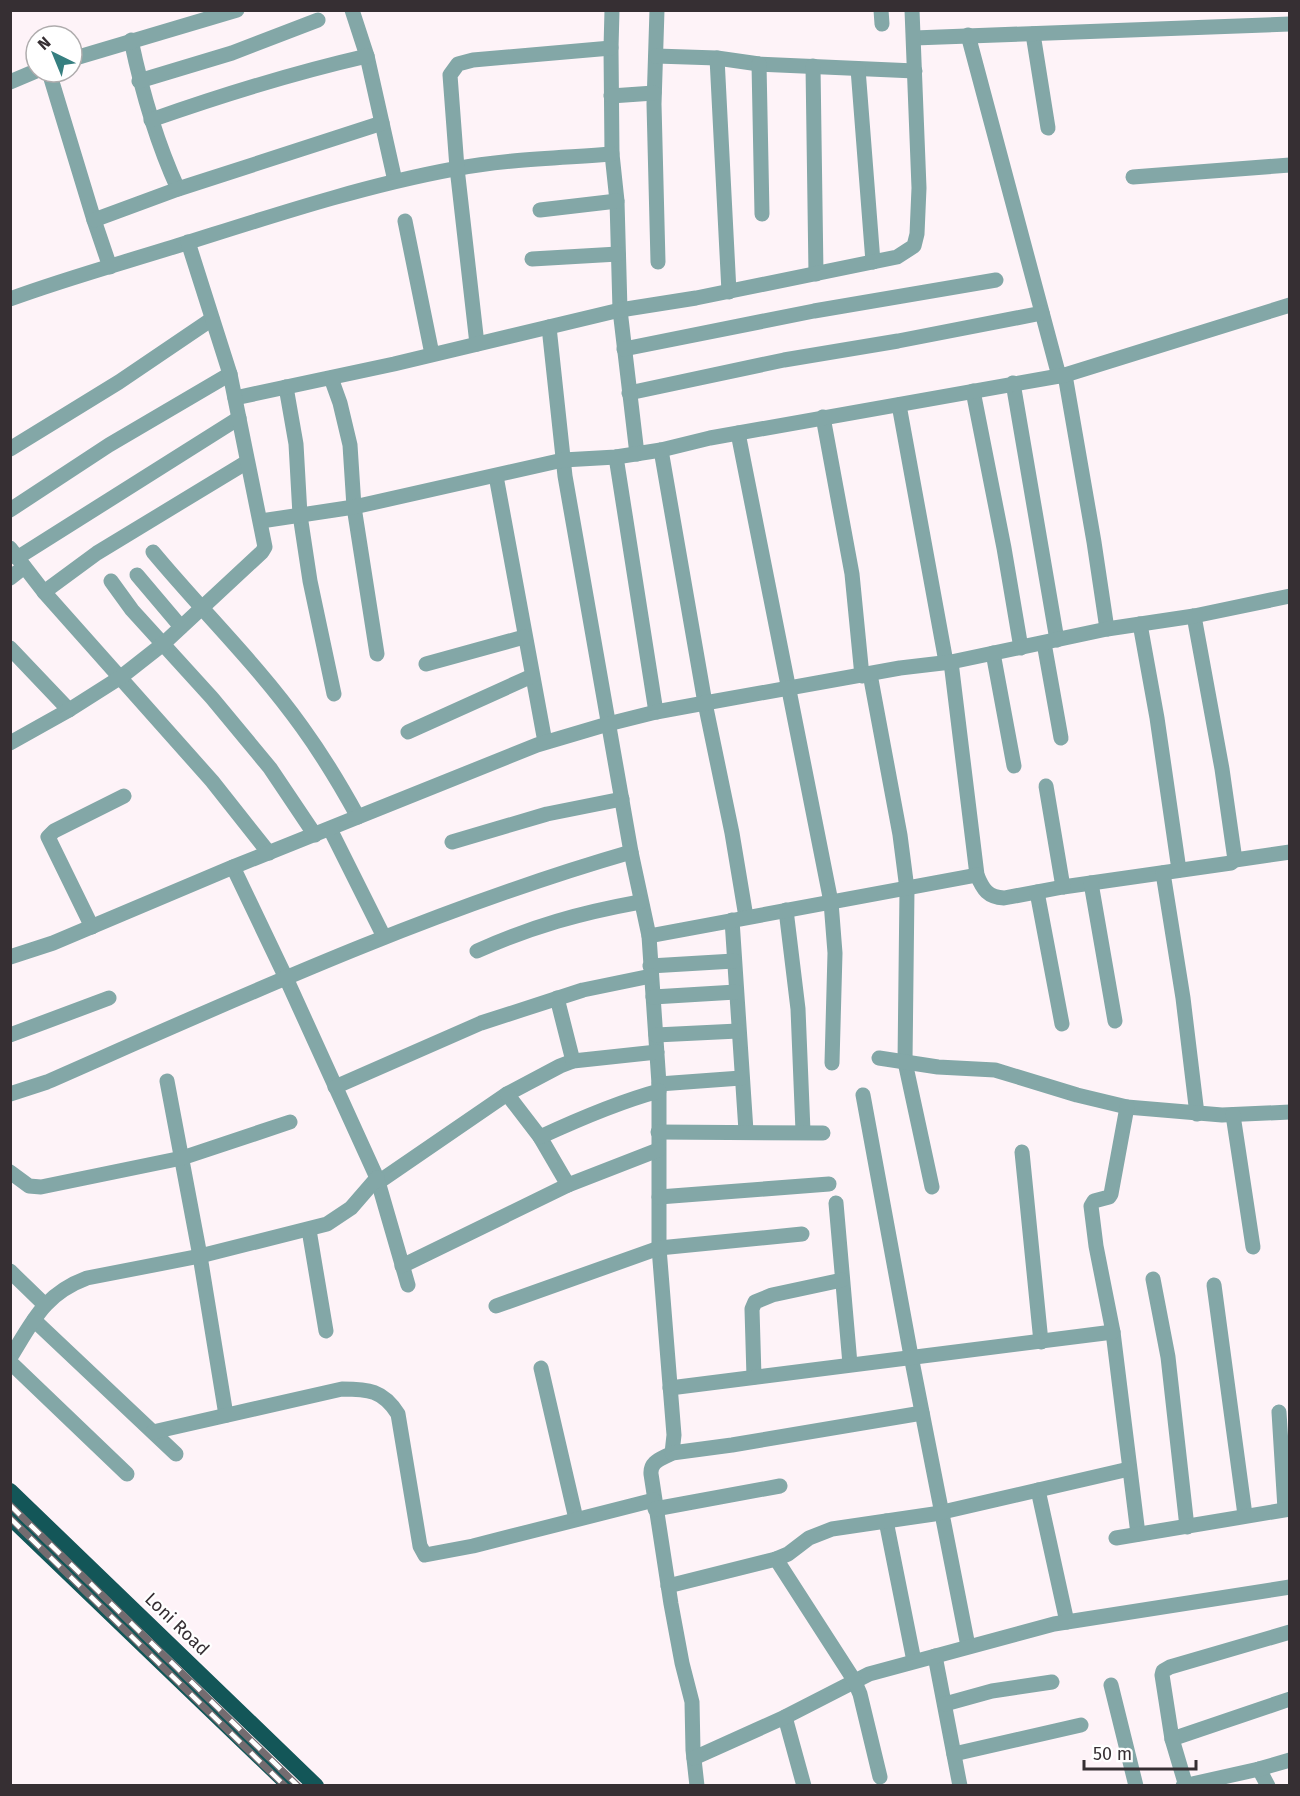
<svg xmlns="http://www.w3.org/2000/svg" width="1300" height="1796" font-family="'Fira Sans',sans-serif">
<rect width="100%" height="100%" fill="#fef3f8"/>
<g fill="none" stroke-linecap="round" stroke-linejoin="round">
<g stroke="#83a7a7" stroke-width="15">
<path d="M352,10L367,56L395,181"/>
<path d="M612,10L611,48L612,154L617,201L620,310L637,454"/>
<path d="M657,10L654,104L658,262"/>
<path d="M881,10L882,24"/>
<path d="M1033,34L1048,128"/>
<path d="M968,35L1059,376"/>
<path d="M914,38L1290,24"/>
<path d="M131,40C142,92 156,141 178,189"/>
<path d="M656,56L717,58L759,64L915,71"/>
<path d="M717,58L729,292"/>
<path d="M72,59L237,10"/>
<path d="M759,64L762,214"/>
<path d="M813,66L816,274"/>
<path d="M858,69L873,262"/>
<path d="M49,72L94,220L110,267"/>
<path d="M139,81L232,53L318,20"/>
<path d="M10,82L36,71"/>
<path d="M611,96L654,93"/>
<path d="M151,120C222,95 293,73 367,56"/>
<path d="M1133,177L1290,165"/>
<path d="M540,210L617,201"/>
<path d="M94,220L178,189L382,123"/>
<path d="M405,221L432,354"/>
<path d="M532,259L618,254"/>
<path d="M10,299C67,278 126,262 183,244C272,216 362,186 454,169C506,159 560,158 612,154"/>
<path d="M549,327L565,476L631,852L649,936L659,1084V1248L674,1435L672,1453C662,1459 650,1461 651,1474L671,1604L682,1663L692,1702L693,1750L697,1786"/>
<path d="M477,344L457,168L450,75L458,64L473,60L611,48"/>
<path d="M624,349L814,311L996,280"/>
<path d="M1065,375L1094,542L1107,629"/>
<path d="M331,378L340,403L350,445L354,507L377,654"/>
<path d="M1013,383L1057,640"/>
<path d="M286,387L296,444L300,515L310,581L334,694"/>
<path d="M973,391L1004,548L1021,648"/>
<path d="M629,393L784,360L898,341L1042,313"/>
<path d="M235,398L394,364L620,310L696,298L897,257L914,246L917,234L919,188L912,10"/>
<path d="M899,405L946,662"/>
<path d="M823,417L852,574L862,676"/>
<path d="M738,433L831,902L835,953L832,1063"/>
<path d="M10,449L119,382L212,319"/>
<path d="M661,450L705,703L732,833L746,917"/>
<path d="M616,457L656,712"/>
<path d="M496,476L545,742"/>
<path d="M10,510L109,445L230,374"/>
<path d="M261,521L354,507L563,460L616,457L661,450L710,438L1065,375L1290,305"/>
<path d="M10,548L44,592L212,781L269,853"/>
<path d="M153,552C202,611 258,665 302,727C323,756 341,786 358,817"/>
<path d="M17,558L239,418"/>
<path d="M137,575L181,627"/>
<path d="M10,578L24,567"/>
<path d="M111,581L132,610L212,698L270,768L315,835"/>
<path d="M44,592L97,553L247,462"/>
<path d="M1194,616L1222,769L1235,860"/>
<path d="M1140,624L1157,718L1179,870"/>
<path d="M1044,643L1061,738"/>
<path d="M10,648L69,710"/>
<path d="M993,653L1014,766"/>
<path d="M951,662L977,875C983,890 988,897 1004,898L1063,887L1231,863L1235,860L1290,852"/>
<path d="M426,664L524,637"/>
<path d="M870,674L900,835L907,889L905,1062L932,1187"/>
<path d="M408,732L532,676"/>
<path d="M10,743L69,710L121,677L163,644L262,552L265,547L230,374L188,242"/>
<path d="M1046,786L1063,887"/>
<path d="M330,829L384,937"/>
<path d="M452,842L547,814L622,799"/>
<path d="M233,867L286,978L377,1178L383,1179L507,1094L560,1066L573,1061L657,1052"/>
<path d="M1163,873L1183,998L1197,1114"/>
<path d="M1091,883L1115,1021"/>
<path d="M1037,892L1062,1024"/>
<path d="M786,910L798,1009L803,1131"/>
<path d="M732,920L746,1131"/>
<path d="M92,927L48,837L54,831L124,796"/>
<path d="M649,936L977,875"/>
<path d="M477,951C533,926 580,913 640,902"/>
<path d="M10,957L53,943L233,867L537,745L608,724L656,712L705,703L900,668L951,662L1107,629L1194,616L1290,596"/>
<path d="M650,966L734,961"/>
<path d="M653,997L736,992"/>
<path d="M557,998L573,1061"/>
<path d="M10,1035L109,998"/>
<path d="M656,1035L738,1031"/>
<path d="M879,1058L938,1067L995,1070L1077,1095L1127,1107L1222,1115L1290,1112"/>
<path d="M167,1081L200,1256L226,1415"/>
<path d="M659,1084L741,1078"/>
<path d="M335,1087L481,1023L583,990L651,976"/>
<path d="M10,1094L47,1082C238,998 430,910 631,852"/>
<path d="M507,1094L540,1137L568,1185"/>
<path d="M863,1095L911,1356L968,1646"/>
<path d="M1127,1107L1111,1194L1109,1197L1094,1201L1091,1206L1096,1246L1113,1332L1138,1534"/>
<path d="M1233,1115L1253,1247"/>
<path d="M658,1132L823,1133"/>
<path d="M540,1137C579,1119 618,1102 659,1091"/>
<path d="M1022,1152L1041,1342"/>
<path d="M10,1172L29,1186L41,1187L182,1158L290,1122"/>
<path d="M377,1178L408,1285"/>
<path d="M659,1197L829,1184"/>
<path d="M836,1203L850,1364"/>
<path d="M309,1230L326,1331"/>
<path d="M402,1266L568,1185L658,1150"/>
<path d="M10,1271L45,1305"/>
<path d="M1153,1279L1168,1357L1187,1527"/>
<path d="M1214,1285L1245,1515"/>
<path d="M496,1306L659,1248L802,1234"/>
<path d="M34,1320L176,1454"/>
<path d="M10,1358C33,1321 44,1294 87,1278L200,1256L327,1224L351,1208L377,1178"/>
<path d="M10,1362L127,1474"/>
<path d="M541,1368L576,1519"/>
<path d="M754,1377L752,1309L755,1302L772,1295L842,1280"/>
<path d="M670,1388L1113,1332"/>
<path d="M1279,1412L1285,1509"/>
<path d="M153,1432L342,1389C368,1389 383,1390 398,1414L420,1546L425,1555L473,1546L654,1500"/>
<path d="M672,1453L732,1445L922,1413"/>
<path d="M1038,1490L1067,1622"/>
<path d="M655,1509L780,1486"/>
<path d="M886,1521L914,1661"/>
<path d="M1116,1538L1290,1509"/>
<path d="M668,1586L776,1559"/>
<path d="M935,1656L960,1786"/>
<path d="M1111,1685L1136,1786"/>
<path d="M945,1704L992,1691L1052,1682"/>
<path d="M785,1717L804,1786"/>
<path d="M1172,1739L1290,1699"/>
<path d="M954,1754L1081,1725"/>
<path d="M694,1758L785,1717L869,1674L1054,1624L1290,1587"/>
<path d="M1259,1769L1268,1786"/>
<path d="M880,1777L860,1694L854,1680L776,1559L788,1554L809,1538L832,1529L934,1514L1129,1469"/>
<path d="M1183,1786L1259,1769L1290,1760"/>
<path d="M1186,1786L1172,1739L1162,1675L1163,1671L1170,1667L1290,1632"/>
</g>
<g stroke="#135658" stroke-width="16">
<path d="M10,1491L316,1786"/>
<path d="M10,1517L290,1786"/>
</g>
<g stroke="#746c70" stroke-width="7">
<g id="rail">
<path d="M10,1505L298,1786"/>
<path d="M10,1518L285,1786"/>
</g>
</g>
<use href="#rail" stroke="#fff" stroke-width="4.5" stroke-dasharray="14" stroke-linecap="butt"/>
</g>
<g text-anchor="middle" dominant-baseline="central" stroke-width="4.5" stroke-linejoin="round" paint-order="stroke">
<g font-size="18" fill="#362f33" stroke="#fff">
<text transform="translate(177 1624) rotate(44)">Loni Road</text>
</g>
</g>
<rect width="1300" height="1796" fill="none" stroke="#362f33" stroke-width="24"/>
<g transform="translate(54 54) rotate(317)"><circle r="28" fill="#ffffff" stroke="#afacad" stroke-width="1.5"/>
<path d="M0-4.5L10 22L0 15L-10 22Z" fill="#367f80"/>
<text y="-9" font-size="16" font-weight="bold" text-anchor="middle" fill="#362f33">N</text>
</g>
<path d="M1084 1760v9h112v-9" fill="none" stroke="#362f33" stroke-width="3"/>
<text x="1093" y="1760" font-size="18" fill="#362f33" stroke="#ffffff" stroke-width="4.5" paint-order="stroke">50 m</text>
</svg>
